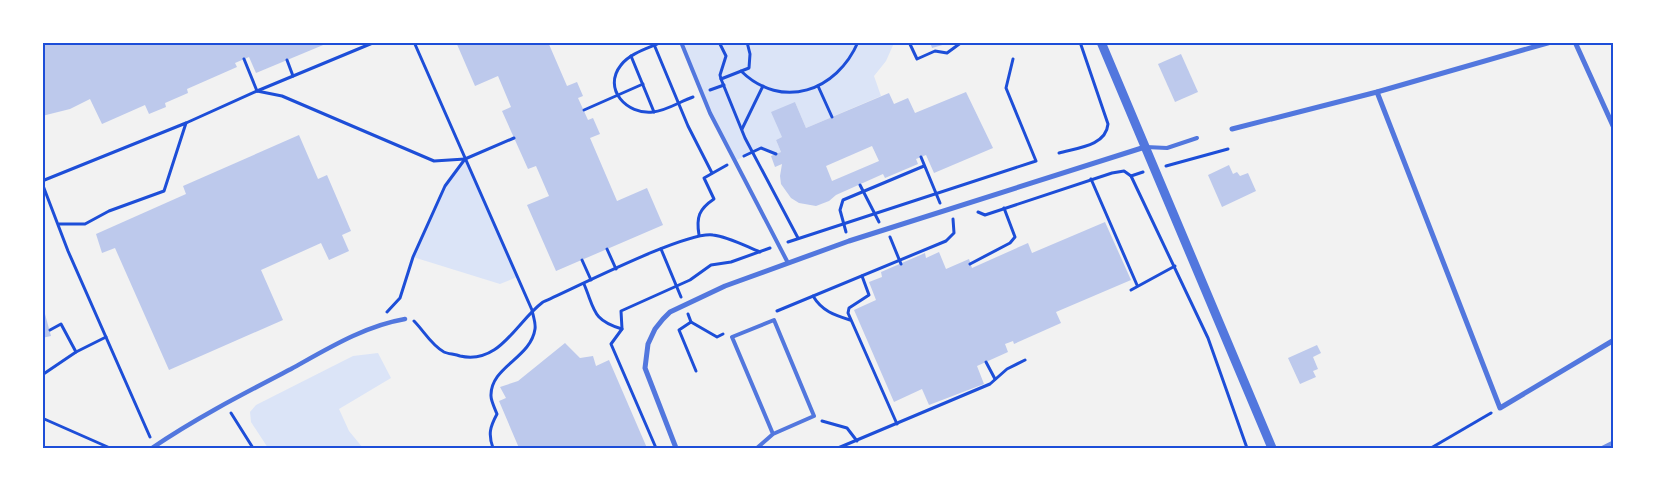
<svg xmlns="http://www.w3.org/2000/svg" width="1656" height="491" font-family="'Fira Sans',sans-serif">
<rect width="100%" height="100%" fill="#f2f2f2"/>
<g fill="#dbe4f7">
<path d="M681,43H894L886,61L874,76L881,96L806,128L795,102L782,137L776,140L781,152L776,154L761,148L735,161L710,113Z"/>
<path d="M465,159L517,277L500,284L413,257L445,186Z"/>
<path d="M378,353L391,378L339,409L349,431L363,448H268L251,422L250,412L256,405L353,356Z"/>
</g>
<g fill="#bdc9ec" fill-rule="evenodd">
<path d="M42,42L328,43L256,73L249,57L235,63L237,67L187,89L188,93L165,103L166,107L149,114L145,105L102,124L90,99L70,109L42,116Z"/>
<path d="M456,42H548L567,86L577,82L583,96L578,98L588,120L593,118L600,134L590,138L617,201L647,188L663,225L556,271L527,205L549,196L536,166L528,169L502,111L511,107L498,76L475,86Z"/>
<path d="M930,42H953L932,48Z"/>
<path d="M1181,54L1198,92L1175,102L1158,64Z"/>
<path d="M966,92L993,148L934,173L926,155L916,159L918,164L885,178L883,174L836,195L829,201L816,206L799,203L791,198L781,184L780,176L782,164L775,167L771,156L781,152L776,140L782,137L771,112L795,102L806,128L889,93L894,104L908,98L915,113ZM872,146L879,161L832,181L826,166Z"/>
<path d="M299,135L318,179L327,175L351,231L342,235L349,251L329,260L321,243L261,270L283,320L169,370L115,248L102,253L96,234L186,194L183,186Z"/>
<path d="M1229,165L1233,174L1237,172L1240,176L1248,173L1256,191L1222,207L1208,175Z"/>
<path d="M1105,222L1131,280L1056,312L1061,323L1014,344L1013,341L1005,344L1008,352L977,366L984,384L929,405L922,389L894,402L854,310L876,300L869,282L882,277L881,272L925,253L926,258L939,252L946,269L969,259L972,268L1028,243L1032,253Z"/>
<path d="M42,303L51,336L42,338Z"/>
<path d="M565,343L580,358L593,356L596,366L609,360L647,448H519L499,401L506,398L500,387L518,381Z"/>
<path d="M1317,345L1321,353L1313,357L1318,369L1313,371L1316,377L1300,384L1288,358Z"/>
</g>
<g fill="none" stroke-linecap="round" stroke-linejoin="round">
<g stroke="#1d4ed8" stroke-width="3">
<path d="M414,42L532,310C533,316 536,323 535,329C531,358 490,367 491,396C491,401 495,409 497,414C490,427 488,434 493,448"/>
<path d="M653,42L688,126L712,173"/>
<path d="M662,42C649,48 630,53 621,65C602,89 627,115 653,112C666,111 681,101 693,97"/>
<path d="M719,42L726,56L720,75L721,79L745,138L798,238"/>
<path d="M909,42L917,59L935,51L947,53L962,42"/>
<path d="M631,56L654,112"/>
<path d="M244,59L257,91"/>
<path d="M287,60L293,76"/>
<path d="M741,71C782,111 837,91 858,42"/>
<path d="M721,79L749,68L750,54L747,42"/>
<path d="M818,86L832,117"/>
<path d="M710,90L724,85"/>
<path d="M257,91L282,96L434,161L465,159"/>
<path d="M584,110L643,84"/>
<path d="M186,123L257,91L375,42"/>
<path d="M742,129L763,86"/>
<path d="M1059,153C1077,148 1106,146 1108,124L1080,42"/>
<path d="M744,156L761,148L776,154"/>
<path d="M921,157L940,203"/>
<path d="M1166,166L1228,149"/>
<path d="M1143,172L1131,176L1208,338L1247,448"/>
<path d="M1091,179L1137,285"/>
<path d="M42,181L186,123L164,191L109,211L85,224H59"/>
<path d="M42,183L68,251L150,437"/>
<path d="M860,185L879,222"/>
<path d="M978,212L985,215L1112,173L1124,171L1131,176"/>
<path d="M846,232L840,210L843,200L924,166"/>
<path d="M699,235C696,217 699,209 714,199L704,178L727,165"/>
<path d="M890,237L901,264"/>
<path d="M788,242L1036,161L1006,88L1013,59"/>
<path d="M607,249L616,269"/>
<path d="M661,249L681,297"/>
<path d="M582,260L591,280"/>
<path d="M970,264L1010,243L1015,237L1004,208"/>
<path d="M862,276L869,295L849,308L848,313L897,424"/>
<path d="M584,284C595,310 592,320 622,329"/>
<path d="M1131,290L1175,266"/>
<path d="M813,296C822,311 834,315 850,320"/>
<path d="M777,311L946,241L954,233L953,219"/>
<path d="M387,312L400,298L413,257L445,186L465,159L514,138"/>
<path d="M688,314L691,322L679,330L696,371"/>
<path d="M414,321C424,331 431,345 444,352C448,354 455,354 460,356C500,365 516,322 543,302C575,288 686,231 713,235C729,237 745,246 760,252"/>
<path d="M691,322L717,337L723,334"/>
<path d="M50,330L61,324L76,352"/>
<path d="M986,362L995,379"/>
<path d="M42,375L76,352L106,337"/>
<path d="M231,413L253,448"/>
<path d="M42,418L110,448"/>
<path d="M822,421L847,428L857,441"/>
<path d="M656,448L611,344L622,329L621,311L690,280L711,265L731,262L770,248"/>
<path d="M838,448L990,384L1007,369L1025,360"/>
<path d="M1431,448L1491,413"/>
</g>
<g stroke="#5277de" stroke-width="4">
<path d="M681,42L710,113L788,263"/>
<path d="M1146,147L1167,148L1197,138"/>
<path d="M757,448L773,434L814,416L774,320L732,337L773,434"/>
</g>
<path stroke="#5277de" stroke-width="4.5" d="M152,448C196,418 243,394 291,369C327,349 364,326 405,319"/>
<g stroke="#5277de" stroke-width="5">
<path d="M1575,42L1614,128"/>
<path d="M1377,92L1500,408L1614,340"/>
<path d="M1232,129L1377,92L1551,42"/>
<path d="M676,448L645,368L648,344L655,329L663,319L670,312L725,286L849,241L1145,147"/>
</g>
<path stroke="#5277de" stroke-width="9" d="M1101,42L1272,448"/>
<path stroke="#7290e2" stroke-width="4" d="M1602,448L1614,442"/>
</g>
<rect width="1656" height="491" fill="none" stroke="#ffffff" stroke-width="88"/>
<rect x="44" y="44" width="1568" height="403" fill="none" stroke="#1d4ed8" stroke-width="2"/>
</svg>
